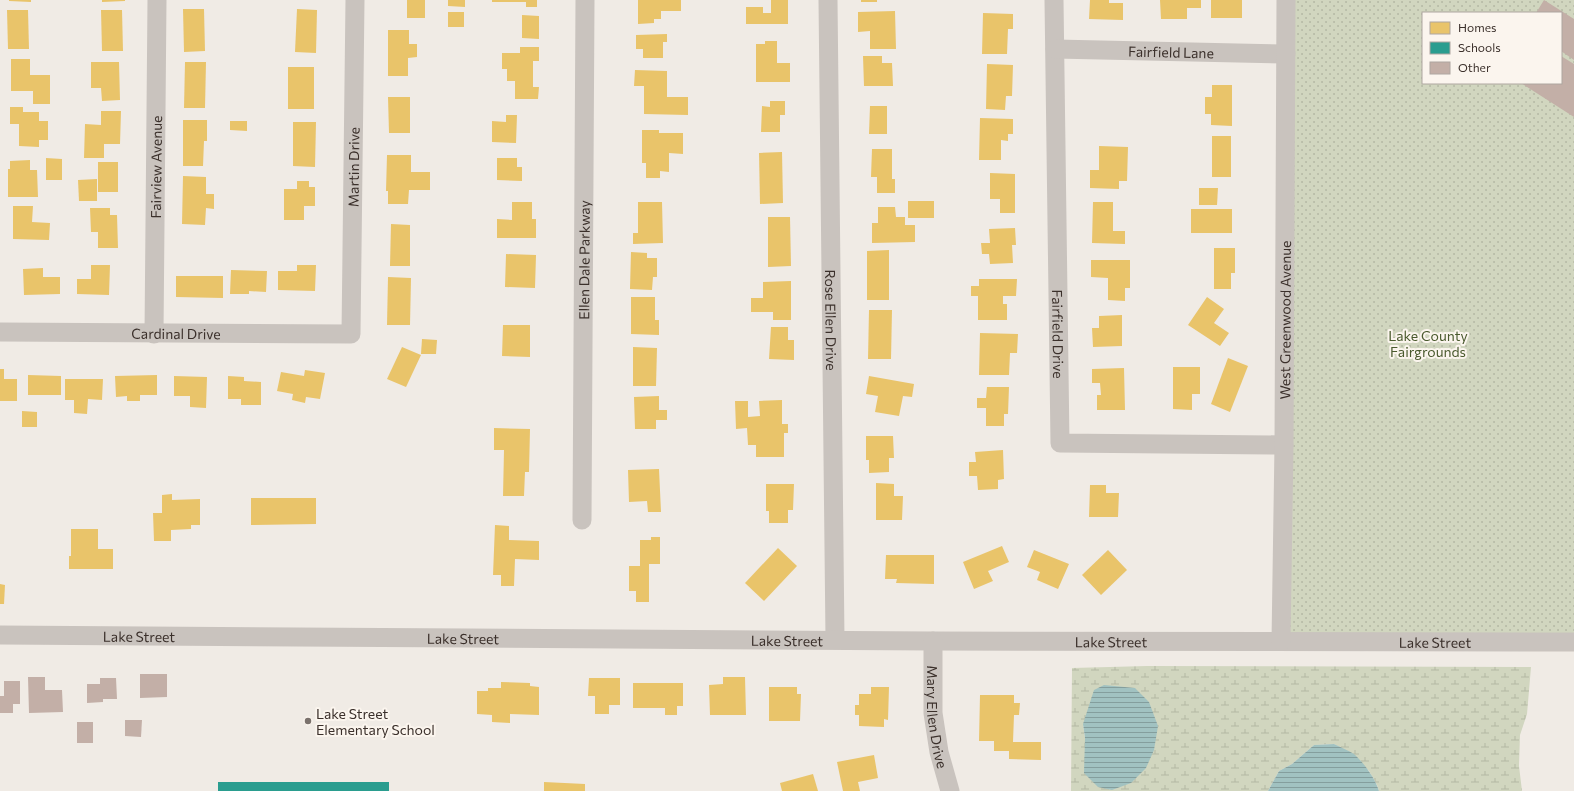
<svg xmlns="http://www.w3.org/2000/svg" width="1574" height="791" font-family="Commissioner,sans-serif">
<defs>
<pattern id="wetland-marsh" width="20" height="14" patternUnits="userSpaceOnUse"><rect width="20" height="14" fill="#d1d6bf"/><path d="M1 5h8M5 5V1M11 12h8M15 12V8" fill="none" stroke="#b4b8a4"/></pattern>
<pattern id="park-dots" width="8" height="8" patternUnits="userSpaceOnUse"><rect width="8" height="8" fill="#d1d6bf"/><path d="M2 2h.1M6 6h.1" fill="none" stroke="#b4b8a4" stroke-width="1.8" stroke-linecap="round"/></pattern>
<pattern id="water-rules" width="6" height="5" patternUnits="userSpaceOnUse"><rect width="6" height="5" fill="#a1c2c1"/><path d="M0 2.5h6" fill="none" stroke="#849e9d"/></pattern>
</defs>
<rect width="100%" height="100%" fill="#f0ebe5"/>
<path fill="url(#wetland-marsh)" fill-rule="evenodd" d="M1147,666L1531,667L1527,714L1520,735L1519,766L1522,791H1379L1377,785L1369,771L1353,754L1334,744L1314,745L1292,764L1279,771L1268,791H1071L1072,668ZM1083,724L1112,790L1085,738Z"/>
<path fill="url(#park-dots)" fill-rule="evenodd" d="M1284,0H1574V642H1282ZM1423,13H1561V83H1423Z"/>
<g fill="url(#water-rules)">
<path d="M1104,685L1135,688L1149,702L1158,726L1154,750L1146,768L1131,783L1112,790L1098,787L1084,773L1085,738L1083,724L1094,690Z"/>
<path d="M1334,744C1340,747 1348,750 1354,754C1364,763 1375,778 1379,791H1268L1279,771L1292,764L1314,745Z"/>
</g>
<g fill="#e9c46a">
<path d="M9,0H31V2L9,1Z"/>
<path d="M102,0H125V1L102,2Z"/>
<rect x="407" y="0" width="18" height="18"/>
<path d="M448,0H465V7L448,6Z"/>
<path d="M492,0H537V7H526V2H492Z"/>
<path d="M638,0H681V11H661V19H654V23L638,24Z"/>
<path d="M771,0H788V24H746V7H763V13H771Z"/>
<rect x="861" y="0" width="16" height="2"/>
<path d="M1090,0H1109V3H1123V20L1089,19Z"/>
<path d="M1160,0H1201V8H1187V19H1161Z"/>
<rect x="1211" y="0" width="31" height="18"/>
<path d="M183,9H204L205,51L184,52Z"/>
<path d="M297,9L317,10L316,53L295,52Z"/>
<path d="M7,10H28L29,49H8Z"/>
<path d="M101,10H122L123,51H102Z"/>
<path d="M895,11L896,49H870V31L858,32V12Z"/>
<rect x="448" y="12" width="16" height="15"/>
<path d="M983,13L1013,14V29H1008L1007,54H982Z"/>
<path d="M522,15L539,16V39L522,38Z"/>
<path d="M388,30H409V44H417V57L408,58V76H388Z"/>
<path d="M667,34V42H663V58H643V49H636V35Z"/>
<path d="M765,41H777V63H790V82H756V44H765Z"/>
<path d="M520,47H539V61H533V87H539L538,99H515V81H507V69H502V53H520Z"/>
<path d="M863,56H882V63H892L893,86H864Z"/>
<path d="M11,59H30V75H50V104H33V91H11Z"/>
<path d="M91,62H119L120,100L102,101L101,88H91Z"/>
<path d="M185,62H206L205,108H184Z"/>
<path d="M987,64L1013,65L1012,96H1006L1005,110L986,109Z"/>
<rect x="288" y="67" width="26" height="42"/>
<path d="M635,70L667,71V97H688V115L644,114V86H634Z"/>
<path d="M1212,85H1232V126L1211,125V114H1205V97H1212Z"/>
<path d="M388,97H410V133H389Z"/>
<path d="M770,101H785V115H780V132H761L762,106L770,107Z"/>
<path d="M870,106H887V134H869Z"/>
<path d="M10,107H23V112H39V121H48V140H39V147L19,146V124H10Z"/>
<path d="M101,111H121L120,144H104V158H84L85,124L101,125Z"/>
<path d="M506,115H517L516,143L492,142V121L506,122Z"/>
<path d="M980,118L1013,119V134H1008V141L1001,140V160H979Z"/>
<path d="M183,120H207V141H204L203,166H183Z"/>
<path d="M230,121H247V131L230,130Z"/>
<path d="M293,122H316L315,167L293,166Z"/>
<path d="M642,130H659V133H683V154L669,153V172L660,171V178H646V163H642Z"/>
<rect x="1212" y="136" width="19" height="41"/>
<path d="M1099,146L1128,147L1127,181H1119V189L1090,188V170H1099Z"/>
<path d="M872,149H892V179H895V193H877V177H871Z"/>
<path d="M782,152L783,203L760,204L759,153Z"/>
<path d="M387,155H411V172H430V190H409L408,204H388V191H386Z"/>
<path d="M46,158L62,159V180H46Z"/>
<path d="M497,158H517V167H522V181L497,180Z"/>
<path d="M30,160V170H37L38,197H8V169H10V161Z"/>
<rect x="98" y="162" width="20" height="30"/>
<path d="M990,173L1015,174V213H1000V199H990Z"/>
<path d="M183,176L206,177V194H214V209L206,208L205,225L182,224Z"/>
<path d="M97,179V201H79L78,180Z"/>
<path d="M297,181H309V187H315V206H304V220H284V189H297Z"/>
<path d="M1199,188H1218L1217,205H1199Z"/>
<rect x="908" y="201" width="26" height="17"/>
<path d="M512,202H532V219H536V238H497V219L512,220Z"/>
<path d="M638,202H662L663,243L633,244V233H638Z"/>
<path d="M1093,202H1113V231H1125V244L1092,243Z"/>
<path d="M13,206H33L32,222L50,223L49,240L13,239Z"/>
<path d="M878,207H895L896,217H905V225H915V242L872,243V223H878Z"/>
<path d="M90,208H110V215H117L118,248H98V232H91Z"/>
<rect x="1191" y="209" width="41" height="24"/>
<path d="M768,217H790L791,266L768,267Z"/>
<path d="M391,224L410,225V266H390Z"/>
<path d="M1015,228L1016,245H1012L1013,263L990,264L989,254H982L981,243H990L989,229Z"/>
<path d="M1214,248H1235V273H1231V289H1214Z"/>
<path d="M889,250V300H867V251Z"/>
<path d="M631,252L647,253V258H657V277H653L652,290L630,289Z"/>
<path d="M506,254L536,255L535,288L505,287Z"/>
<path d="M1091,260H1130V288H1125V301L1108,300V278L1091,277Z"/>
<path d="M91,265H110L109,295L77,294V279H91Z"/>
<path d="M297,265H316L315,291L278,290V271H297Z"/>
<path d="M43,268V277H60V294L24,295L23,269Z"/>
<path d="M231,270L267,271L266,292L249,291V294H230Z"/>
<path d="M176,276H223V298L176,297Z"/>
<path d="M388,277L411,278L410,325H387Z"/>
<path d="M979,279H1017L1016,296H1003V304H1007V320H978V296H971V286H979Z"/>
<path d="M791,281V320H773V312H751V298H763V282Z"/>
<path d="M631,297H655V320H659V335L631,334Z"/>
<path d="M1207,297L1224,309L1214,323L1229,333L1220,346L1188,325Z"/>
<path d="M869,310H892L891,359H868Z"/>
<path d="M1122,315V346L1093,347L1092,328H1099V316Z"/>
<path d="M503,325H530V357L502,356Z"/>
<path d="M771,327H788V340H794V360L769,359Z"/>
<path d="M980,333L1018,334L1017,353H1010L1009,375H979Z"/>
<path d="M422,339L437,340L436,354H421Z"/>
<path d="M402,347L421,355L406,387L387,379Z"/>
<path d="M633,347L657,348L656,386H633Z"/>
<path d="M1228,358L1248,366L1230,412L1211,404Z"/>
<path d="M1173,367H1200V394H1192V410L1173,409Z"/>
<path d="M1124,368L1125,410H1097V395H1101L1100,383H1092V369Z"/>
<path d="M0,369H4V379H17V401H0Z"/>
<path d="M305,370L325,373L320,399L306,397L305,403L292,400L293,394L277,391L281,372L304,376Z"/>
<path d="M28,375L61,376V395H28Z"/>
<path d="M157,375V395H140V401H127V396L116,397L115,376Z"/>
<path d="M174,376L207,377L206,408L190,407V396H174Z"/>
<path d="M228,376L244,377V381L261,382V405H241V399H228Z"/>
<path d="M869,376L914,384L912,397L903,396L899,416L875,412L878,396L866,394Z"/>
<path d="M65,379H103L102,400L88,399L87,414L74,413V400H65Z"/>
<path d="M987,387H1009L1008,414H1004V426H986V408H977V398H986Z"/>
<path d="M659,396V410H667V420H656V429H635L634,397Z"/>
<path d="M782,400V424H788V433H784V457H756V445H748L747,428L736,429L735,401H748V417L760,416L759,401Z"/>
<path d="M22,411L37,412V427H22Z"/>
<path d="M494,428L530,429L529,472H525L524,496H503L504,450H494Z"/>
<path d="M866,436H893L894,458H889V472L869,473V460H866Z"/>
<path d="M1003,450L1004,479L998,480V489L978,490L977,476H969V462H976L975,452Z"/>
<path d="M659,469L661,512H648L647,501L629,502L628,470Z"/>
<path d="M876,483L894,484V496H903L902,520H876Z"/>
<path d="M766,484H794L793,510H788V523H769V511H766Z"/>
<path d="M1090,485H1106V493H1119L1118,517H1089Z"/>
<path d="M172,494V500L200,499V525H191V529L171,530V541H154L153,513H162V495Z"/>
<path d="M251,498H316V524L251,525Z"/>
<path d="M495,525L509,526V540L539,541V560L515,559L514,586H501V575H493Z"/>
<path d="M71,529H98V549H113V569H69V556H71Z"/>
<path d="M651,537H660V564H649V602H636V591H629V566H640V540H651Z"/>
<path d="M1002,546L1009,562L988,571L993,581L974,589L963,562Z"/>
<path d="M778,548L797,566L764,601L745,583Z"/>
<path d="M1034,550L1069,564L1058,589L1037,580L1040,572L1027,567Z"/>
<path d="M1108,550L1127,570L1101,595L1082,575Z"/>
<path d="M886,555H934V584L896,583L897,579H885Z"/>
<path d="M0,584L5,585L4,604H0Z"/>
<path d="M723,677H745L746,715H710L709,685L723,684Z"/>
<path d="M589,678H620V705H609V714H595V696H588Z"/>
<path d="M501,682L530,683V686L539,687V715L510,714V723L492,722V715L477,714V691H488V688H501Z"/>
<path d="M633,683H683V706H677V715H665V708H633Z"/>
<path d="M769,687H797V694H801L800,721H769Z"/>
<path d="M871,687H889L888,720L884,719V727L859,726V715H855V705H859V694H871Z"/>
<path d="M980,695H1014V703H1020L1019,715H1014L1013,742H1041V760L1009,759V751H994V741H979Z"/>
<path d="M874,755L878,778L858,782L860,791H843L837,762Z"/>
<path d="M813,774L818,791H782L780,783Z"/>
<path d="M544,782L585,784V791H544Z"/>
</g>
<rect fill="#2a9d8f" x="218" y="782" width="171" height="9"/>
<g fill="#c3afa7">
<path d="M1544,0L1574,19V60L1561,51V13H1536Z"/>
<path d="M1561,56L1574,64V117L1521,83H1561Z"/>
<path d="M140,674H167V697L140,698Z"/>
<path d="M28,677H45V690H62L63,712L29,713Z"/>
<path d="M100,678H116L117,699H103V702L87,703V684H100Z"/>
<path d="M4,681H20V704H13V713H0V696H4Z"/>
<path d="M125,720H142L141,737L125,736Z"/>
<rect x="77" y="722" width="16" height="21"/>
</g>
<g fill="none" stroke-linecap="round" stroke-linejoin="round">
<g stroke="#c9c3be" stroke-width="19">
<path id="s1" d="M828,0L835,639"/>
<path id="s2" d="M1054,0L1060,443L1284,445"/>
<path id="s3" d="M1055,49L1286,54"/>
<path id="s4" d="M0,332L351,334L355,0"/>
<path id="s5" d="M154,334L157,0"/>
<path id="s6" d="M582,520L585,0"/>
<path id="s7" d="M0,635L933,641L1574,642"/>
<path id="s8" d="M933,641V713L939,752L950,791"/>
<path id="s9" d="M1281,641L1284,445L1286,0"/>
</g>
</g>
<circle fill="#7a716c" stroke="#fbf5ee" stroke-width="1.5" cx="308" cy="721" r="4"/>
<g text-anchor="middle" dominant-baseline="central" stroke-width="4" stroke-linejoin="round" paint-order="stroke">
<g font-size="14" fill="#3b302b" stroke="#fbf5ee">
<text stroke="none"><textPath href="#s3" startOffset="116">Fairfield Lane</textPath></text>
<text stroke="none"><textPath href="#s5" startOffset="167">Fairview Avenue</textPath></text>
<text stroke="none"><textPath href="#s4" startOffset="518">Martin Drive</textPath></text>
<text stroke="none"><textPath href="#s6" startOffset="260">Ellen Dale Parkway</textPath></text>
<text stroke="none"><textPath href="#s1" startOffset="320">Rose Ellen Drive</textPath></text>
<text stroke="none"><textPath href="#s9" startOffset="321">West Greenwood Avenue</textPath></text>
<text stroke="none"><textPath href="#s4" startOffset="176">Cardinal Drive</textPath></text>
<text stroke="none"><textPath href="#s2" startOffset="334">Fairfield Drive</textPath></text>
<text stroke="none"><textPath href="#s7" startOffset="139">Lake Street</textPath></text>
<text stroke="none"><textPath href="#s7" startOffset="463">Lake Street</textPath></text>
<text stroke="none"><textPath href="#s7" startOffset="787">Lake Street</textPath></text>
<text stroke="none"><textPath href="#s7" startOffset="1111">Lake Street</textPath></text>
<text stroke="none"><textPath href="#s7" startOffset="1435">Lake Street</textPath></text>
<text stroke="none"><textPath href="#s8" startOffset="76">Mary Ellen Drive</textPath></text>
</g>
<g font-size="14" fill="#4a5a2e" stroke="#fbf5ee">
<text x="1428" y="335">Lake County<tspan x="1428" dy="16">Fairgrounds</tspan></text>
</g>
<g font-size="14" fill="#3b302b" stroke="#fbf5ee" text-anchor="start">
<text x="316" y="713">Lake Street<tspan x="316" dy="16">Elementary School</tspan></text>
</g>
</g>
<rect x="1422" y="12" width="140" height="72" fill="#fbf5ee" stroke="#aea6a0"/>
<rect x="1430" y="22" width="20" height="12" fill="#e9c46a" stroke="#aea6a0"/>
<text x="1458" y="32" font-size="12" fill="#3b302b">Homes</text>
<rect x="1430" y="42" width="20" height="12" fill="#2a9d8f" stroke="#aea6a0"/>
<text x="1458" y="52" font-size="12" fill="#3b302b">Schools</text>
<rect x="1430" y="62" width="20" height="12" fill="#c3afa7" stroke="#aea6a0"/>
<text x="1458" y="72" font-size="12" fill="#3b302b">Other</text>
</svg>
